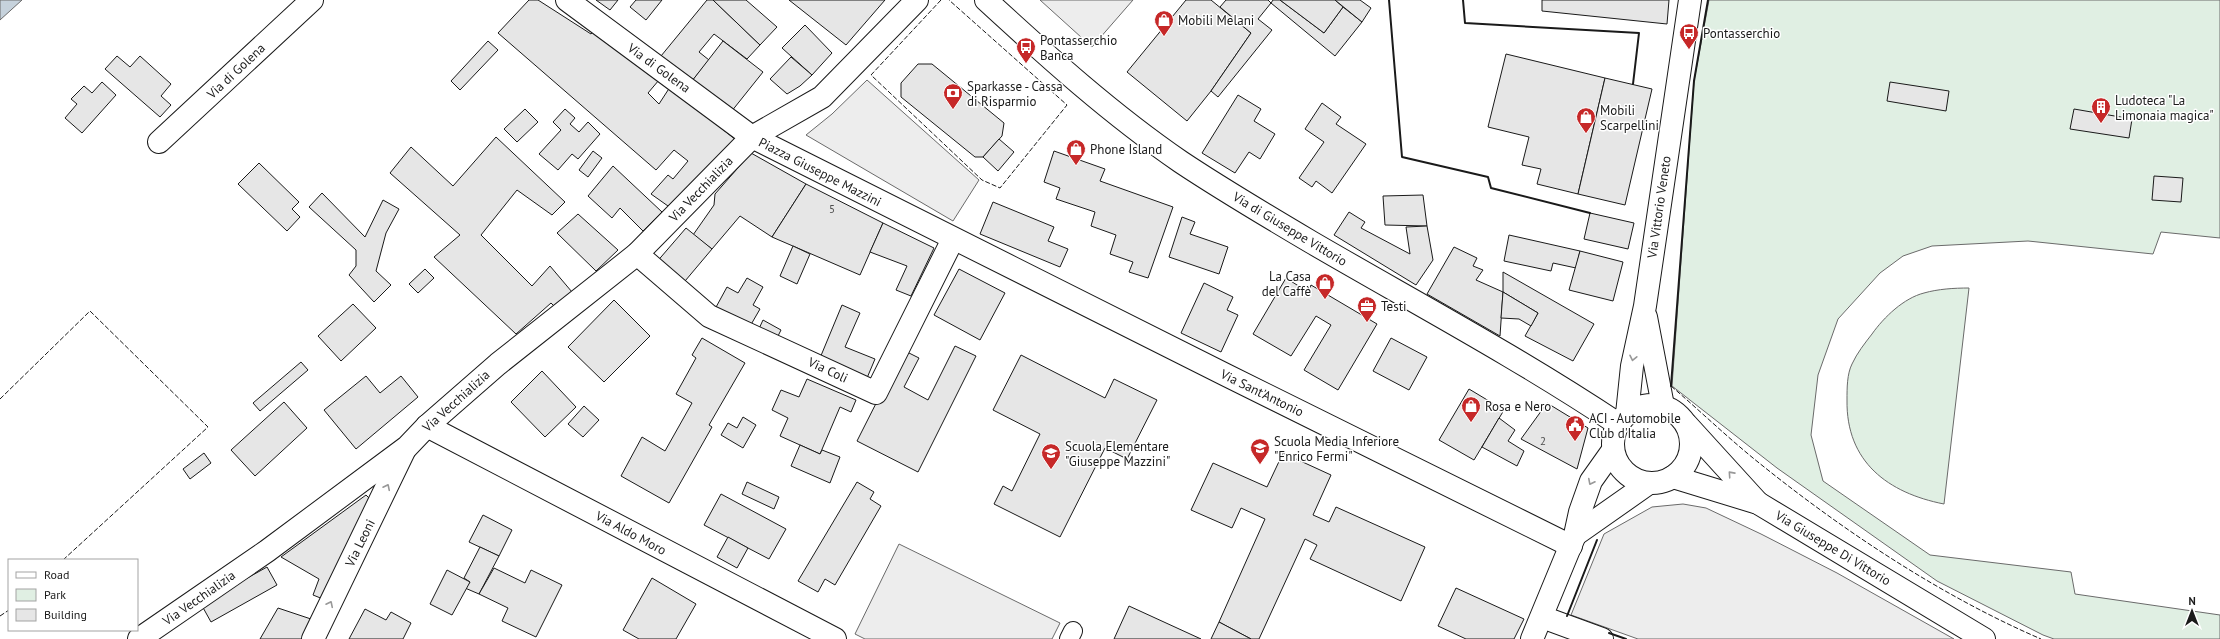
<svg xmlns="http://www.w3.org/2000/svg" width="2220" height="639" font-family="'PT Sans',sans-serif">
<rect width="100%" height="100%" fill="#fff"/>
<g fill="#e0efe3" stroke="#6a6a6a">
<path d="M1709,0H2220V238L2161,232L2153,254L2028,241L1932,246L1903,256L1880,273L1838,319L1818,375L1811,435L1823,481L1930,555L2071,572L2075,594L2220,615V639H2054L2043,635L1937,581L1777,468L1672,386L1694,81Z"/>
<path d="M1969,288L1944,504C1888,493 1846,462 1847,400C1847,388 1847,374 1852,364C1857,353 1865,343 1872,334C1884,317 1904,298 1924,293C1938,289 1954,288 1969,288Z"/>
</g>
<g fill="#ededed" stroke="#6a6a6a">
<path d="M1040,0H1133L1092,47Z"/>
<path d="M867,80L979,180L953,221L806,135L832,114Z"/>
<path d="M1683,504L1706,508L1761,534L1837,573L1954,639H1638L1571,615L1604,534L1652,507Z"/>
<path d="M899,544L1060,623L1052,639H865L855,634Z"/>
</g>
<path fill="#c6d2dc" stroke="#6a6a6a" d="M0,0H22L0,20Z"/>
<g fill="#e6e6e6" stroke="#1a1a1a">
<path d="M529,0H538L591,34L595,29L659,80L648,93L659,104L670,87L736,140L668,206L651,194L668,175L673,179L688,161L674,150L656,170L498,33Z"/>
<path d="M596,0H618L610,10Z"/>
<path d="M636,0H662L646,20L630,7Z"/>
<path d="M707,0H713L760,45L747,59L714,34L699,52L709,60L692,81L661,56Z"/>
<path d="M713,0H746L777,27L760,45Z"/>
<path d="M789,0H885L846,45Z"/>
<path d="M1186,0H1211L1251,33L1211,91L1187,121L1127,72Z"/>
<path d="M1226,0H1268L1271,3L1258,19L1272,30L1218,97L1211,91L1251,33L1220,7Z"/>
<path d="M1273,0H1280L1324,33L1343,7L1362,22L1335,56L1271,3Z"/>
<path d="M1280,0H1335L1343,7L1324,33Z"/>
<path d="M1335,0H1360L1371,8L1362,22Z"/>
<path d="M1542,0H1669L1667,24L1542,11Z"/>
<path d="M805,25L832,53L812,75L782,48Z"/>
<path d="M488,41L498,50L460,90L451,81Z"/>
<path d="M723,41L763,72L731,112L692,81Z"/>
<path d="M1506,54L1605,78L1578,194L1537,184L1541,169L1522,165L1529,137L1488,127Z"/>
<path d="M117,56L130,67L140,56L171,84L161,96L171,105L160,117L105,69Z"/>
<path d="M791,57L812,75L800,86L787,94L770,79Z"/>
<path d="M918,64H932L1004,123L1002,136L983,157H975L901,97V83Z"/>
<path d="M1605,78L1652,89L1625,205L1578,194Z"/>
<path d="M102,82L116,95L82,133L65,118L77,104L71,99L84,86L92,93Z"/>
<path d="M1890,82L1949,91L1946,111L1887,101Z"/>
<path d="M1238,95L1261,109L1254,121L1275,134L1260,159L1249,152L1235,173L1202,153Z"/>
<path d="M1322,103L1341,117L1336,124L1366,144L1332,193L1316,181L1312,187L1299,178L1324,142L1305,129Z"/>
<path d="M525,109L538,122L517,142L504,129Z"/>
<path d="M565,109L575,118L570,124L579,132L588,122L600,134L578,159L572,154L558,170L539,154L561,130L553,122Z"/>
<path d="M2074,109L2132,119L2129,138L2070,129Z"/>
<path d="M496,137L565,202L552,215L517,190L481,235L532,286L550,266L572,292L554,306L551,303L516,334L434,257L460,235L390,173L411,147L453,186Z"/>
<path d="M999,139L1014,152L998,171L983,157Z"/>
<path d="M593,151L602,158L588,177L579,170Z"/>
<path d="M1054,151L1105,169L1100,181L1173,207L1148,278L1129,272L1133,262L1110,254L1116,235L1091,226L1095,212L1056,199L1060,188L1044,182Z"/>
<path d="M751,153L806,184L772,237L740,216L712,249L693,235L714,205L715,194Z"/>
<path d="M259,163L299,202L292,209L300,217L287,231L238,184Z"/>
<path d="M613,166L662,212L643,231L620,208L612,218L588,196Z"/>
<path d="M2154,176L2183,178L2181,202L2152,200Z"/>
<path d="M806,184L883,223L860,275L772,237Z"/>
<path d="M322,193L365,237L383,200L399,209L386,233L376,271L391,285L374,302L349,275L356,266V250L309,207Z"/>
<path d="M1423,195L1427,226L1385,225L1383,196Z"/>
<path d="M993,202L1054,227L1048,241L1068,249L1060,267L980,234Z"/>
<path d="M1349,212L1365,222L1361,228L1410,254L1406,227L1427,226L1433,260L1416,285L1334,235Z"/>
<path d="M1590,213L1634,223L1628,249L1584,239Z"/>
<path d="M578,214L618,250L596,271L557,233Z"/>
<path d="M1182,217L1195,222L1190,234L1228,247L1219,274L1169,257Z"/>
<path d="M883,223L934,248L911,296L896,290L907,266L870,252Z"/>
<path d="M686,228L712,249L680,287L655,264Z"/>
<path d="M1509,235L1580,251L1576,268L1553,263L1551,271L1504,261Z"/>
<path d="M793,246L810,254L797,284L780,276Z"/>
<path d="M1454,247L1477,258L1473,266L1483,270L1476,280L1503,292L1500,336L1427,294Z"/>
<path d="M1580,251L1623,262L1613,301L1569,290Z"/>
<path d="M425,269L434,278L418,293L409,284Z"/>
<path d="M959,269L1005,293L980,340L934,315Z"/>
<path d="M1503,272L1594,324L1573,361L1525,336L1538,313L1503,292Z"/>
<path d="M747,278L763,287L753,305L760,309L749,328L715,309L727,287L738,293Z"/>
<path d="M1286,278L1308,292L1311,285L1377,324L1338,390L1304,370L1331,325L1316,316L1291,356L1253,334Z"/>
<path d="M1204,283L1233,297L1227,310L1238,315L1221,352L1181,333Z"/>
<path d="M1503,292L1538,313L1531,326L1519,319L1501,318Z"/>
<path d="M614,300L650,336L604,382L568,347Z"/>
<path d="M353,304L376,328L341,361L318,336Z"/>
<path d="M842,305L860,313L845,347L875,359L867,378L820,358Z"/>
<path d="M763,320L781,330L775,342L757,333Z"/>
<path d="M702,338L745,363L709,425L712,427L669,503L621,476L642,437L665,451L692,403L676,394L696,358L692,355Z"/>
<path d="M1391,338L1427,357L1409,390L1373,371Z"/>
<path d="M955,346L976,356L918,472L857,441L903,350L919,358L904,387L928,400Z"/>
<path d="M1021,355L1105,398L1114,379L1157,400L1127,459L1105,448L1060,537L994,504L1003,486L1012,491L1040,434L993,410Z"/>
<path d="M301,362L308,370L260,411L253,403Z"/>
<path d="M542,371L576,407L545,437L511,402Z"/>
<path d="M366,376L380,393L401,376L418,397L356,449L324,410Z"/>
<path d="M807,379L856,400L851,412L840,407L820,454L780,436L788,418L772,410L781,390L799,397Z"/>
<path d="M1469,389L1504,410L1474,460L1439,440Z"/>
<path d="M284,402L307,428L255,476L231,450Z"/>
<path d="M1547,403L1588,428L1577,469L1521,439Z"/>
<path d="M584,406L599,420L583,437L568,424Z"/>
<path d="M743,417L756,425L743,448L721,435L728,423L737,428Z"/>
<path d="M1499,418L1515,430L1508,441L1524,451L1517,466L1482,447Z"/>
<path d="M800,445L820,454L822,450L840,457L830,483L791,466Z"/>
<path d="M204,453L211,463L190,479L183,469Z"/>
<path d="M1283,453L1331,475L1313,515L1329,522L1336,507L1425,547L1401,601L1310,559L1317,545L1305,539L1259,639H1251L1219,622L1265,519L1241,508L1232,528L1191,510L1213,463L1267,487Z"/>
<path d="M747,482L779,497L774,509L742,494Z"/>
<path d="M857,482L874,492L870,499L881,506L835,585L825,579L818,592L798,581Z"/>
<path d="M721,494L786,529L769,559L704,525Z"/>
<path d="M366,495L373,502L323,599L313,595L319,579L281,557Z"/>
<path d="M483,515L512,530L499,556L469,542Z"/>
<path d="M728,537L748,548L737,568L717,557Z"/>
<path d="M480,547L499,556L479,594L465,588L470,582L464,578Z"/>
<path d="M267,567L277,585L211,622L201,604Z"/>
<path d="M494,568L525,583L531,570L562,585L536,637L502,621L508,608L479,594Z"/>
<path d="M447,570L470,582L452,615L430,604Z"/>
<path d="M652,578L696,604L676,639H639L623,630Z"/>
<path d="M1456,588L1524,619L1514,639H1466L1438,626Z"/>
<path d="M1129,606L1201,639H1114Z"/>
<path d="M278,608L314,620L304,639H260Z"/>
<path d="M365,609L386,620L391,612L411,623L403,639H349Z"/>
<path d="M1219,622L1251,639H1211Z"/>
</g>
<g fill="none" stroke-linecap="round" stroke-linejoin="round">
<g stroke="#1a1a1a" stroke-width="20">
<path id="pedestrian" d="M1069,639L1073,631"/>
</g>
<g stroke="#1a1a1a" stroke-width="24">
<g id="minor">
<path d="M567,0L752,137L1226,375L1571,546"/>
<path d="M159,142L312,0"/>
<path d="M637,254L709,316L876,393L953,239"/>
<path d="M1646,317L1663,406"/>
<path d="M1627,414L1632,366L1645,306L1690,0"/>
<path d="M427,426L835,639"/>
<path d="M1542,617L1602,639"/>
<path d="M139,639L267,551L407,447L427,426L498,364L637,254L752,137L822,97L917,0"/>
<path d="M313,639L404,451"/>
</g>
</g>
<g stroke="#1a1a1a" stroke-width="24">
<g id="secondary">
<path d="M986,0C1048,57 1111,114 1181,162C1223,190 1267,216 1311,242C1414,302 1519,358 1618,424"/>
<circle cx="1652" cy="444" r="39"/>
<path d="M1687,425L1758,503"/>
<path d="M1673,477L1758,503L1984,639"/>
<path d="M1575,535L1649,483"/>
<path d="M1532,639L1575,535L1580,512L1591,481L1613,450"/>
</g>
</g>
<use href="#pedestrian" stroke="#fff" stroke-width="18"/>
<use href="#minor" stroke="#fff" stroke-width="22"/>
<use href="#secondary" stroke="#fff" stroke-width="22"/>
<g stroke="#1a1a1a" stroke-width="1" stroke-dasharray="5 2" stroke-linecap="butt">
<path d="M941,0L871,75L982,180L1000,188L1067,105L949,0"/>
<path d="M1671,386C1699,410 1725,435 1753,458C1839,528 1939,595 2041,639"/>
<path d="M0,399L90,311L208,427L63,560"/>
<path d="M0,616L9,610"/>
</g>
<g stroke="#1a1a1a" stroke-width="2">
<path d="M1389,0L1402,157L1488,177L1491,188L1590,213"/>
<path d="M1463,0L1465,23L1639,33L1633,84"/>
<path d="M1671,386L1694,81L1708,0"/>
<path d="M1567,616L1597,540"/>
<path d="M1609,633L1626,639"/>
</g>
</g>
<defs><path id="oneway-chevron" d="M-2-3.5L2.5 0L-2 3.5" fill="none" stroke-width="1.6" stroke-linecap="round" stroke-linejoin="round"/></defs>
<g stroke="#989898">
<use href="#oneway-chevron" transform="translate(1633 358) rotate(102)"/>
<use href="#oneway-chevron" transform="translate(1731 474) rotate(-132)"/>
<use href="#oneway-chevron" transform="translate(1591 482) rotate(117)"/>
<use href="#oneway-chevron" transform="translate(387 487) rotate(-64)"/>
<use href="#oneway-chevron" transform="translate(330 604) rotate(-64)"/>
</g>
<defs>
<g id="shop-pin" transform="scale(1)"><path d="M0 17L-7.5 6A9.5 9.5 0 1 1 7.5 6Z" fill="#c62828" stroke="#fff"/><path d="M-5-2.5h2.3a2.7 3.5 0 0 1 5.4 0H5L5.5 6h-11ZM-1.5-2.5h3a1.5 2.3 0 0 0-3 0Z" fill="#fff"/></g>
<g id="bus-pin" transform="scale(1)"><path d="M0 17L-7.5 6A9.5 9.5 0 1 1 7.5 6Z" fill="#c62828" stroke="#fff"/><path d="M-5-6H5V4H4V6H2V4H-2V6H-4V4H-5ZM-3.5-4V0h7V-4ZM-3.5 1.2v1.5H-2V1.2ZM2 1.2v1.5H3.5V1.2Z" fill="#fff"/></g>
<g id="bank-pin" transform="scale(1)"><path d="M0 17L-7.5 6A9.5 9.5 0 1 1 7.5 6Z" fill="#c62828" stroke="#fff"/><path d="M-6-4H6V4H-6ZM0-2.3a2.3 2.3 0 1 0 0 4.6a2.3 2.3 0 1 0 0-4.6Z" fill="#fff"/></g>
<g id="building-pin" transform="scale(1)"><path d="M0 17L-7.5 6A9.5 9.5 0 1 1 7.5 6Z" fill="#c62828" stroke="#fff"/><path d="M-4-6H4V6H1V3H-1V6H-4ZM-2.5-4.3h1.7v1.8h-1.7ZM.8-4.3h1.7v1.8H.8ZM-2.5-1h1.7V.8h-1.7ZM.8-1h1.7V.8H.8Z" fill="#fff"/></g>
<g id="office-pin" transform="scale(1)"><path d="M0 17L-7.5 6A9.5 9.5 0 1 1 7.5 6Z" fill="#c62828" stroke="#fff"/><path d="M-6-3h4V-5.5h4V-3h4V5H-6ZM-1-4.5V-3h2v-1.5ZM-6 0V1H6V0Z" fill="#fff"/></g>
<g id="civic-pin" transform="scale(1)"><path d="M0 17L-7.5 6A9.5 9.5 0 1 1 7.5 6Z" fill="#c62828" stroke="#fff"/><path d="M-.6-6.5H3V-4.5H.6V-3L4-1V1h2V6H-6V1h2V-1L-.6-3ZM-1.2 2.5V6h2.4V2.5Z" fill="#fff"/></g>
<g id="school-pin" transform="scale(1)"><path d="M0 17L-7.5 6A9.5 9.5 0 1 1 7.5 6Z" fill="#c62828" stroke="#fff"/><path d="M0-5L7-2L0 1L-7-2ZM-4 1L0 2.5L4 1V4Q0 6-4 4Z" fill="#fff"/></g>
</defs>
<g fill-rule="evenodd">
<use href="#shop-pin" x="1164" y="20"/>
<use href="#bus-pin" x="1689" y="33"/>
<use href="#bus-pin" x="1026" y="47"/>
<use href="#bank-pin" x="953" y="93"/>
<use href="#building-pin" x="2101" y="107"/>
<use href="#shop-pin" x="1586" y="117"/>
<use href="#shop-pin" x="1076" y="149"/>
<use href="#shop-pin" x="1325" y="283"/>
<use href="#office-pin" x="1367" y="306"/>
<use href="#shop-pin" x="1471" y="406"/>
<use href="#civic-pin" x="1575" y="425"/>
<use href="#school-pin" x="1260" y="448"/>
<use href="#school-pin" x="1051" y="453"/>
</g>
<g text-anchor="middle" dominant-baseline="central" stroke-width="3" stroke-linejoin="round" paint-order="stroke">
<g font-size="11" fill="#4d4d4d">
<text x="832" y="209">5</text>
<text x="1543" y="441">2</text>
</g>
<g font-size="13" fill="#1a1a1a" stroke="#fff" text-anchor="start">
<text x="1178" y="20">Mobili Melani</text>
<text x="1703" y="33">Pontasserchio</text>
<text x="1040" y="40">Pontasserchio<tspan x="1040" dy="15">Banca</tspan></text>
<text x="967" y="86">Sparkasse - Cassa<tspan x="967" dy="15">di Risparmio</tspan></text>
<text x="2115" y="100">Ludoteca "La<tspan x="2115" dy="15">Limonaia magica"</tspan></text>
<text x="1600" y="110">Mobili<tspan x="1600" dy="15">Scarpellini</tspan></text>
<text x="1090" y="149">Phone Island</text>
<text x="1311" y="276" text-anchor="end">La Casa<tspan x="1311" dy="15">del Caffè</tspan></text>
<text x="1381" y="306">Testi</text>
<text x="1485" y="406">Rosa e Nero</text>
<text x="1589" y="418">ACI - Automobile<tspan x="1589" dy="15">Club d'Italia</tspan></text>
<text x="1274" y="441">Scuola Media Inferiore<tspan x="1274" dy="15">"Enrico Fermi"</tspan></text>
<text x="1065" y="446">Scuola Elementare<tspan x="1065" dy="15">"Giuseppe Mazzini"</tspan></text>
</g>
<g font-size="13" fill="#1a1a1a" stroke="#fff">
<text transform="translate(659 68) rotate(36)">Via di Golena</text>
<text transform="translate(236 71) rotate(-43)">Via di Golena</text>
<text transform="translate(820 172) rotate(27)">Piazza Giuseppe Mazzini</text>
<text transform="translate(701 189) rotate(-46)">Via Vecchializia</text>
<text transform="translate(1659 207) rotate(-82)">Via Vittorio Veneto</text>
<text transform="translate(1290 229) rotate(31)">Via di Giuseppe Vittorio</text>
<text transform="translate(828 370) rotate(25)">Via Coli</text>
<text transform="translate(1262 393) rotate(26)">Via Sant'Antonio</text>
<text transform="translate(456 401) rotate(-42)">Via Vecchializia</text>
<text transform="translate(631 533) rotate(28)">Via Aldo Moro</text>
<text transform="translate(360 543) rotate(-64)">Via Leoni</text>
<text transform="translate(1833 548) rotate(31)">Via Giuseppe Di Vittorio</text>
<text transform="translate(199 598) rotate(-35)">Via Vecchializia</text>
</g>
</g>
<rect x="8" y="559" width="130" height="72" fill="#ffffff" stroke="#a3a3a3"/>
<rect x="16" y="572" width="20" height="6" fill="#ffffff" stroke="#a3a3a3"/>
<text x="44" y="579" font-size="12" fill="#1a1a1a">Road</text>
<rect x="16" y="589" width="20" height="12" fill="#e0efe3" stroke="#a3a3a3"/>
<text x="44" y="599" font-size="12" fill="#1a1a1a">Park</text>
<rect x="16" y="609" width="20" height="12" fill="#e6e6e6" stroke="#a3a3a3"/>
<text x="44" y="619" font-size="12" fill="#1a1a1a">Building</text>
<g transform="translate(2192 611)" stroke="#ffffff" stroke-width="3" paint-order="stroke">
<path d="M0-3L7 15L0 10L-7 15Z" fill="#1a1a1a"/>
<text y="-6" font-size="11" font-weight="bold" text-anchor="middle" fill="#1a1a1a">N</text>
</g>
</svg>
